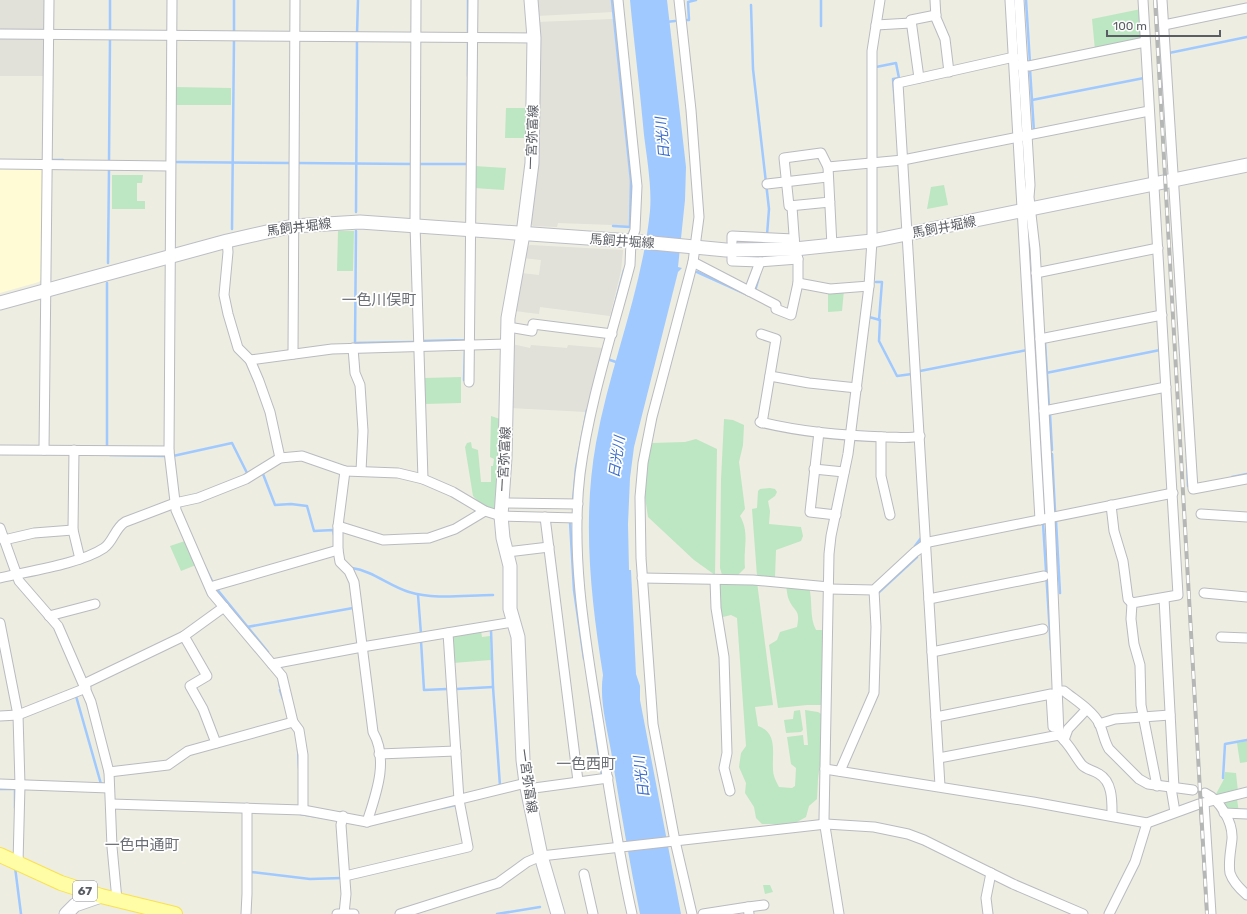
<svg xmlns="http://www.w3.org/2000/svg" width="1247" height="914" font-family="Rubik,'Noto Sans JP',sans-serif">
<rect width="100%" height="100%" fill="#eeede1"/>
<path fill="#fffbd5" d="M0,167L40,168L43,171V278L39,282L0,293Z"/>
<g fill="#e1e0d9">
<path d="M0,0H45V29L42,32L0,31Z"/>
<path d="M535,0H612L613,12L536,16Z"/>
<path d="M613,19L630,181V227L613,225L558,223L557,227L533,226L529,221L537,22Z"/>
<path d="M0,38H42L46,41V76H0Z"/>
<path d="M530,245L623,250L621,271L610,316L540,307L539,314L515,311L521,273L539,275L541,260L523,258L525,249Z"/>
<path d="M512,344L530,348L531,345L567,348L568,345L603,348L586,412L511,408Z"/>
</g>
<g fill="#bce7c2">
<path d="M1141,9L1142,37L1140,41L1095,50L1092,19Z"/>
<path d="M174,87L231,88V105H174Z"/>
<path d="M506,108H527V138H505Z"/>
<path d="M474,166L506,168L504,190L474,188Z"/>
<path d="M112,175H143L142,183H137V201H145V209H112Z"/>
<path d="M944,185L948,205L927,209L931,187Z"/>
<path d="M338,231H354L353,271H337Z"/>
<path d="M828,290H844L842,311L828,312Z"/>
<path d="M461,377V403L424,404V378Z"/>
<path d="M491,416L500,419L496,510L485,508L473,496L465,447L467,443L471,442L472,448L478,450L481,482H491V466H493L494,459L490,457Z"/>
<path d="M724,419L733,420L744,425L743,445L739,462L745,509L740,516C750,533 743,548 745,568L737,576L722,575L720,568L721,480Z"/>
<path d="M696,439L717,449L715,575L694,560L648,517L645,497V463L649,445L652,443L685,442Z"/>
<path d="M770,488L775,489L777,492L775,496L768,501L770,511L769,524L801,527L803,536L801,541L776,550L775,577L757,576L752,509L757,508L758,491L760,489Z"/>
<path d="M185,541L196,565L181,571L170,546Z"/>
<path d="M717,581L757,582L773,705L755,707L758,726C778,733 772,752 773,769C773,776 776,781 779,787L792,788L795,786L796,768L791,764L787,737L803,735L804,745H808L805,710L818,712L823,715L821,757L818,779L817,799L809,806L806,817L788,827L772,824H762L756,818L754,807L745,793L746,783L739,767L741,753L746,746L737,618L731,615L719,618Z"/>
<path d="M786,586L809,587C813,600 809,617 816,630H824V705H807L778,708L769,645L777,640L780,632L797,627C801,609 794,612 789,600C787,596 787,590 786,586Z"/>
<path d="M481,631L482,637L490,636L491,660L453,663L452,639L454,635Z"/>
<path d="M800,710L803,730L801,732L786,733L784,720L793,719L794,711Z"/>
<path d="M1247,741V762L1240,763L1237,743Z"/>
<path d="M1225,772L1236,773L1238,792L1217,797L1216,794L1224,779Z"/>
<path d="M1237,799L1239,813L1225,810L1221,803Z"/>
<path d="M763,885H770L773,892L765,894Z"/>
</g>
<path fill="#a0c9ff" d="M630,0H667L686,167L685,200L678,267L682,268L678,272L634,447L630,478L628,524L629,570H631L636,674L640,686V700L681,914H640C629,860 620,806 611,751C607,727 599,699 603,675C591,599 582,521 596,443C610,365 642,291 650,211C652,188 647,159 644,135C640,90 634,42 630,0Z"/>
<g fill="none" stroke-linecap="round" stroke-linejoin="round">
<g stroke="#a0c9ff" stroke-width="2.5">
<path d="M612,0L631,181L630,227L613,226"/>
<path d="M1026,0L1030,63"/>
<path d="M751,5L753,69L769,209L767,235"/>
<path d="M687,20H689L688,2L696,0"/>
<path d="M666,22L675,21"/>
<path d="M821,26V0"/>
<path d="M110,31V0"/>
<path d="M234,33V0"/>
<path d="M357,34L358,0"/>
<path d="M468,34V0"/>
<path d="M1169,53L1247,37"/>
<path d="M876,67L896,63L899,78L893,79L895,104"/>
<path d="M1030,69L1034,132"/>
<path d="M468,76V41"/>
<path d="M1032,100L1144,78"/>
<path d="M51,160H63"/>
<path d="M109,162L110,38"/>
<path d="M174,162L291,163"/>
<path d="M297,163L412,164"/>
<path d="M418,164H467"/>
<path d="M356,212L357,40"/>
<path d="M232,229L234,39"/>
<path d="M356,231L355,343L415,342"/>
<path d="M108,263L109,169"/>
<path d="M697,272L748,295"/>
<path d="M876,282H882L879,320"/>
<path d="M755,291L759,277"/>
<path d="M612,316L624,270"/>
<path d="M869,317L880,320L879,341L897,376L912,374V375"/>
<path d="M422,341L465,340L466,338"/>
<path d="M1045,342L1049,407"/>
<path d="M610,360L619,363"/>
<path d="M920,371L1027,350"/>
<path d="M1046,373L1160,350"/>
<path d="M464,380L465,349"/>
<path d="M1050,414L1052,450"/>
<path d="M107,448V283"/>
<path d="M1052,454L1055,511"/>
<path d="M110,455L165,456"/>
<path d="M173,458V456L232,443L247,473"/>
<path d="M1187,460L1188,486"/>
<path d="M263,474L275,505L291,504L307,506L314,531L333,530L334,535"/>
<path d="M1232,477L1247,474"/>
<path d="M573,501L576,468L587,410"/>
<path d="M1056,521L1060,593"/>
<path d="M570,522L574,590L584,659"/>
<path d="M1043,523L1051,650"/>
<path d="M915,546L921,538"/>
<path d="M352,568C373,571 389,586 409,592C435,600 466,595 493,595"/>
<path d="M206,569L213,583"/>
<path d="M216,588L268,652"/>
<path d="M878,593L917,557"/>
<path d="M418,595L421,634"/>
<path d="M247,627L353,608"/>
<path d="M491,630L493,687L500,786H498"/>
<path d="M421,641L424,690L447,689"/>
<path d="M279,681L280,687"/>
<path d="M456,689L493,687"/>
<path d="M280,690L283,699"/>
<path d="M76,696L101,784H103"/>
<path d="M591,701L602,776"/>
<path d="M298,749L299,768"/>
<path d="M1223,778L1225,744L1247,740"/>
<path d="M0,789H15V808"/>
<path d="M442,808L456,805"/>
<path d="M300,814L319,817"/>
<path d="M15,867L21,914"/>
<path d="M251,872L310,879L342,878"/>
<path d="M497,914L540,907"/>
</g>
<g stroke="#b9bbc1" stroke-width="11">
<g id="street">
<path d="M172,0L169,451L176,510L212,593L282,676L293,722L299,730L303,755V810"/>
<path d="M416,0L415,225L423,479"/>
<path d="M618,0L637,186L635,230L631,241L630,265C612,334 589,404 580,474C570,558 586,643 599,725C609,788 618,852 632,914"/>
<path d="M679,0L691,110L699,217L693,262L652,417L643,463L640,497L641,558L653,724L675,841L692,914"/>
<path d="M935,0L936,18L945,39L949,72"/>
<path d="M1010,0L1040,520"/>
<path d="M1019,0L1030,185L1029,197L1035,249L1050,518L1059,735C1070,745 1074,755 1082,765C1087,770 1093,770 1099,774C1113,782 1112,802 1112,816"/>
<path d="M1143,0L1178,595L1132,603L1131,619L1134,644L1140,665L1141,705L1157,786"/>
<path d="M1162,0L1193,489L1247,479"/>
<path d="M876,25L911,23"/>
<path d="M1164,25L1247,8"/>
<path d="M0,34L534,38"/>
<path d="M1017,65L1029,66L1145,42"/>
<path d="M919,78L911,20L936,15"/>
<path d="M0,164L170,166"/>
<path d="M828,167L903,160L1149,111"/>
<path d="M767,184L827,177"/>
<path d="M830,202L789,206L784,158L821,153L828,167L832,246"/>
<path d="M227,241L228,252L224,295L228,314L238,348L250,360L259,381L270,412L280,458"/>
<path d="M732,242V236L794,239"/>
<path d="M732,257V261L760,262L798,259"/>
<path d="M693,262L776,305V309L791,315L798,283V259L795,249L792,207"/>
<path d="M1036,273L1158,248"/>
<path d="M798,283L830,289L869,286"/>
<path d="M749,291L760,262"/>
<path d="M508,327L532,331L533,324L612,334"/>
<path d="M761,334L776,339L762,423"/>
<path d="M1040,339L1162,315"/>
<path d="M353,348L355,373L360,385L363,431L361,471"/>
<path d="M293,354L295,0"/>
<path d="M250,360L332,349L507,344"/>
<path d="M770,376L809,383L857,388"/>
<path d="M469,382L473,0"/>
<path d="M1044,411L1166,387"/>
<path d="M760,422C801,432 845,436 886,437C898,437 909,439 920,436"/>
<path d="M819,432L810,512L836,515"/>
<path d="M881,437V476L890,515"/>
<path d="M0,450L169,451"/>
<path d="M44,450L49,0"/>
<path d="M74,450L73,530L80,559"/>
<path d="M814,469L844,472"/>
<path d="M345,471L338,526V550L340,562L349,571L354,582L373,732C389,760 376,794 367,822"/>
<path d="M502,503L578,504"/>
<path d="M1111,505L1114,531L1123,561L1128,599L1132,603"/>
<path d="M1201,514L1247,517"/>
<path d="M545,517L578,781"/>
<path d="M338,526L383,540L429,538L455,529L485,511"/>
<path d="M0,528L19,581L58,626L91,702L109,772L112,847L117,900"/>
<path d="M4,540L34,533L73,530"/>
<path d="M507,552L549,547"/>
<path d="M0,578C29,571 80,564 104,548C113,542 115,528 125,522L175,503L198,498L246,479L280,458L302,456L345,471L398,473L423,479L453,492L485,511L501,516L577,518"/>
<path d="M642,578L753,580L829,587"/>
<path d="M715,580L716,608L724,657L727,753L724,768L730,791"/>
<path d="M210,587L338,550"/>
<path d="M829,589L874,590L915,552L929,542L1173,493"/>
<path d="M1204,593L1247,597"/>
<path d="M1164,598L1174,788"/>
<path d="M929,599L1044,576"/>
<path d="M49,616L95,604"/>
<path d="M0,623L18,715L20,785L18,863"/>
<path d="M184,636L207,676L190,686L203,709L216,743"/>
<path d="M1221,637L1247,638"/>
<path d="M932,652L1043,629"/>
<path d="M272,664L362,647L513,622"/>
<path d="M84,684L184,636L224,607"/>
<path d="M1057,691H1064C1075,700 1092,710 1099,723C1103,731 1104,741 1109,749L1139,779L1148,784L1193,790"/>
<path d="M0,716L18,715L86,688"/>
<path d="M936,717L1051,694L1053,727"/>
<path d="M1099,724L1115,719L1170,715"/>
<path d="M1064,740L1068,729L1086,710"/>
<path d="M379,754L456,751"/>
<path d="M939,758L1059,735"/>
<path d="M825,769L1033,802L1147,823L1199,804L1247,792"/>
<path d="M840,771L874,693L876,627L874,590"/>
<path d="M109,772L168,765L188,751L293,722"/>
<path d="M0,784L109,788"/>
<path d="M940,786L898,83L1014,57"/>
<path d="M1171,788L1175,812"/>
<path d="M527,789L608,778"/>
<path d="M1205,793C1220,800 1233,822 1232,839C1231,850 1228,862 1230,873C1233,882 1240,889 1247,895"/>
<path d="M1204,803L1211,914"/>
<path d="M111,804L303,810L367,822L526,783"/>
<path d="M1224,813L1247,814"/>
<path d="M343,816L341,825L346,894L344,914"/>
<path d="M584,874L593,914"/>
<path d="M345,876L468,847L459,800L448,633"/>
<path d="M748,907L764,905"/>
<path d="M246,914L247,894V808"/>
<path d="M337,914H354"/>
<path d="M400,914L498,883L527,862L541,856L826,824L874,827L908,834L924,840L1013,884L1083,914"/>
<path d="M703,914L748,907L749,914"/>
<path d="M839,914L824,820L829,554L831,536L848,454L869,286L872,241V51L880,0"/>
<path d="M988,914L986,898L991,873"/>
<path d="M1109,914L1135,862L1147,823"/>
</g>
</g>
<g stroke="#bcbec6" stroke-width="15">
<g id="secondary">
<path d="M531,0L534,38L532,163L523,234L508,318L505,458L501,516L503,538L510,566V609L518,637L523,760L526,783L541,856L558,914"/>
<path d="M0,303L227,241L293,226L360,222L631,241L726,250L795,249L872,241L1247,165"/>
<path d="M66,914L75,905L101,896"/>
</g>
</g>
<g stroke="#fae14e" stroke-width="16">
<path id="primary" d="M0,855L61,883L101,896L175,914"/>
</g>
<use href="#street" stroke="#fff" stroke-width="9"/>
<use href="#secondary" stroke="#fff" stroke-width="13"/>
<use href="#primary" stroke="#fffda5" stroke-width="14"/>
<g stroke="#b5b6b6" stroke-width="4">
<path id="rail" d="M1155,0L1207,914"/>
</g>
<use href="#rail" stroke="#fff" stroke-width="2.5" stroke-dasharray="8" stroke-linecap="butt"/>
</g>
<g text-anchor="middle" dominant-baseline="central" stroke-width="3.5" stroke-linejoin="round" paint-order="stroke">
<rect fill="#fff" stroke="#8c8e92" stroke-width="1" x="73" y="881" width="24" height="20" rx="3"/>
<g font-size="12" font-weight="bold" fill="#5a5d63">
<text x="85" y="891">67</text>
</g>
<g font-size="13" fill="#5a5d63" stroke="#fff">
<text transform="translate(532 137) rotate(-88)">一宮弥富線</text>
<text transform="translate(299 227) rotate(-7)">馬飼井堀線</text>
<text transform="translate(944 227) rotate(-11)">馬飼井堀線</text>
<text transform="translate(622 241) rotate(4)">馬飼井堀線</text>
<text transform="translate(504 459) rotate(-87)">一宮弥富線</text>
<text transform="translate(528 781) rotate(82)">一宮弥富線</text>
</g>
<g font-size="14" font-style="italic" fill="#3b6dca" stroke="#fff">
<text transform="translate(663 138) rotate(-95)">日光川</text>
<text transform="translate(617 457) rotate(-82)">日光川</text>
<text transform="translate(642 777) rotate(-97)">日光川</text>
</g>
<g font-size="15" fill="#6b6f75" stroke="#fff">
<text x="379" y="300">一色川俣町</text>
<text x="586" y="764">一色西町</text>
<text x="142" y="845">一色中通町</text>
</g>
</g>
<path d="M1107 30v6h113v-6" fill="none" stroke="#5a5d63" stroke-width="2"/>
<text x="1113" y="30" font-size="12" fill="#5a5d63" stroke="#ffffff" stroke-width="3" paint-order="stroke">100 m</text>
</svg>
